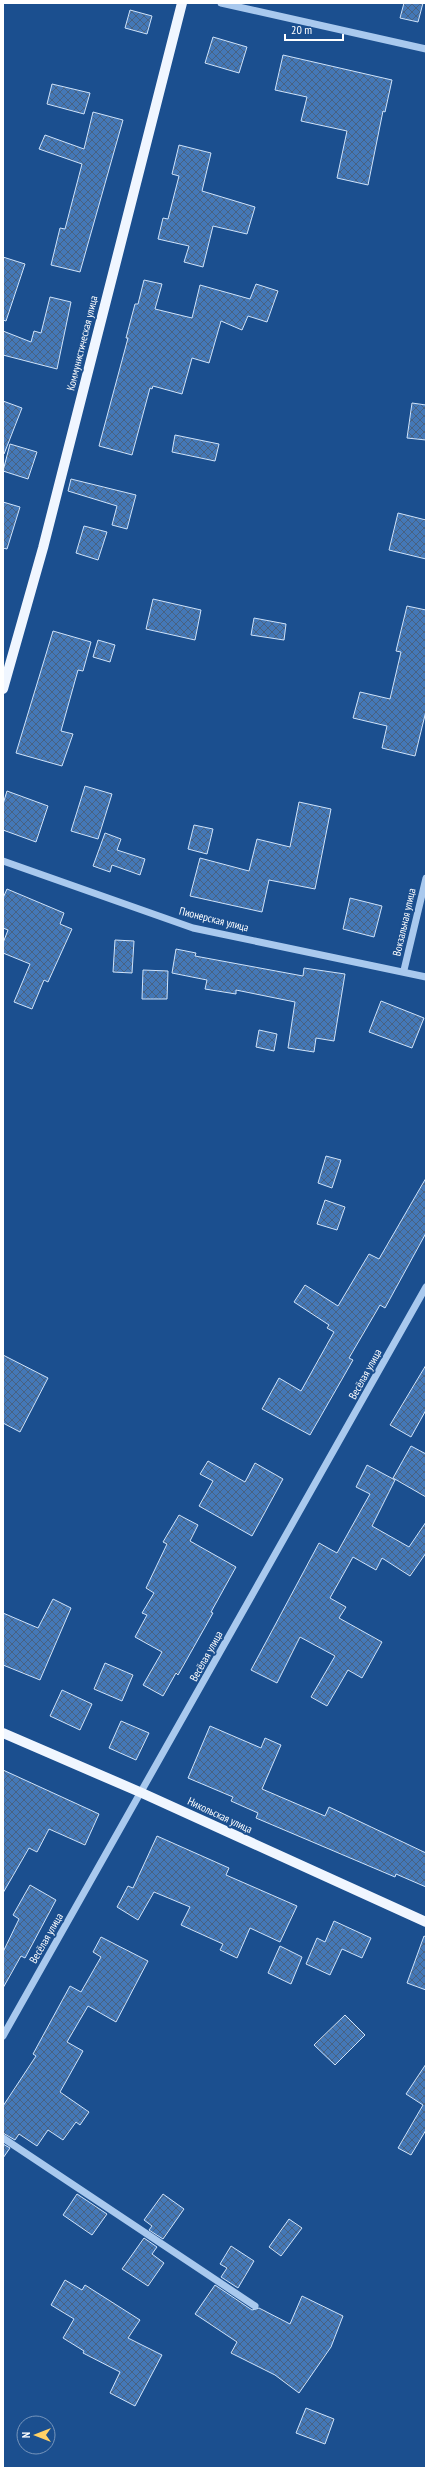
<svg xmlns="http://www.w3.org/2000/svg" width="429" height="2471" font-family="'PT Sans Narrow',sans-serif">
<defs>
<pattern id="building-cross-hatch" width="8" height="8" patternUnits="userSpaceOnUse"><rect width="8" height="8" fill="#4478b7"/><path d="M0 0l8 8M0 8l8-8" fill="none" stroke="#486282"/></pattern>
</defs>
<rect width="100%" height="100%" fill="#1b4f8f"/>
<g fill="url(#building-cross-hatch)" stroke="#cfe3fa">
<path d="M404,3H423L418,22L400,18Z"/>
<path d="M130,10L152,16L147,34L125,28Z"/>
<path d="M213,37L247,47L239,73L205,63Z"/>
<path d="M283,55L392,80L385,112L383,111L368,185L337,178L347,131L301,121L307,97L275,90Z"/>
<path d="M52,84L90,93L84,114L47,104Z"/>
<path d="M93,112L123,120L80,272L51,265L60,228L65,229L82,164L39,149L45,135L84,149Z"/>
<path d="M179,145L211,153L202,191L255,207L247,234L213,226L203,267L184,262L189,246L158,239L163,218L168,219L179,176L172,174Z"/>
<path d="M3,257L25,264L6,321L3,320Z"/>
<path d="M144,280L162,284L155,309L192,318L200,285L250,299L256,284L278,291L267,322L248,316L242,330L221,321L209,363L192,358L182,394L153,386L152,389L150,388L132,455L99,446L128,338H126L135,304H138Z"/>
<path d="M50,297L71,302L57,369L3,355V331L31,342L34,331L41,333Z"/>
<path d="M3,401L22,408L4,454H3Z"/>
<path d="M412,403L426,405V440L407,438Z"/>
<path d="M175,435L219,444L215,461L172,452Z"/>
<path d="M10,444L37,452L28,479L3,471Z"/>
<path d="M71,479L136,495L127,529L112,525L117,506L68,491Z"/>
<path d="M3,502L20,507L7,549L3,548Z"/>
<path d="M398,513L426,520V559L389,550Z"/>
<path d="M84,526L107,532L98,560L76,553Z"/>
<path d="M153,599L201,610L195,640L146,629Z"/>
<path d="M407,606L426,610V711L415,756L382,748L387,726L353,718L360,692L390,699L401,652L396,651Z"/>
<path d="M254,618L286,624L284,640L251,635Z"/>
<path d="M53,631L91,642L83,671L78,670L61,731L73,734L62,766L16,753Z"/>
<path d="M98,640L115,645L110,662L93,657Z"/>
<path d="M85,786L112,794L98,839L71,831Z"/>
<path d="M7,791L48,806L36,842L3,830V804Z"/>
<path d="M299,802L331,809L315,889L269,880L262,912L190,896L200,858L249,871L257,839L290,847Z"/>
<path d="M194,825L213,829L207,854L188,849Z"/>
<path d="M105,833L121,839L117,850L145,859L140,875L112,865L110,872L93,866Z"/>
<path d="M7,889L64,913L60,924L72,929L48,982L44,980L32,1009L14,1002L30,964L3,953V943L8,930L3,928V898Z"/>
<path d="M350,898L382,906L374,937L343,929Z"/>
<path d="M115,940L134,941L132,973L113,972Z"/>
<path d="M176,949L196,953L195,956L303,976L304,968L345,974L334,1041L316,1038L314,1052L288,1048L295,1002L236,990V994L205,989L207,980L172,973Z"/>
<path d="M143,970L168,971L167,999H142Z"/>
<path d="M381,1001L424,1018L412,1048L369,1032Z"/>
<path d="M259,1030L277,1034L274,1051L256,1047Z"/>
<path d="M326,1156L341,1160L332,1188L318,1183Z"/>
<path d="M426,1178V1233L385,1308L380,1305L349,1358L353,1360L310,1435L262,1409L279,1378L301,1391L334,1332L327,1328L329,1325L294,1302L305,1285L338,1306L369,1254L379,1259Z"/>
<path d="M325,1200L345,1207L337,1230L317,1224Z"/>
<path d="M3,1355L48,1378L20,1432L3,1423Z"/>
<path d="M426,1365V1410L411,1437L390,1425Z"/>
<path d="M411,1446L426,1454V1497L393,1478Z"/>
<path d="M208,1461L245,1482L255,1463L283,1479L252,1536L199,1506L213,1481L200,1474Z"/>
<path d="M367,1465L395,1480L372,1526L409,1547L426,1522V1553L410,1576L382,1558L376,1570L353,1557L330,1598L346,1607L339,1618L382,1642L362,1678L348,1670L327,1706L311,1697L335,1656L300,1637L277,1683L251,1670L319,1543L337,1553L370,1494L356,1487Z"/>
<path d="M179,1515L198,1525L190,1541L236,1567L211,1612L213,1613L178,1675L176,1673L163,1696L143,1685L162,1652L135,1637L147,1615L142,1613L154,1593L146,1588L167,1544L163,1542Z"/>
<path d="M53,1599L71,1608L40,1680L3,1665V1613L38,1628Z"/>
<path d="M105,1663L133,1675L122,1701L94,1689Z"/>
<path d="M62,1690L92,1704L80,1730L50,1716Z"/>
<path d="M121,1721L149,1733L136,1760L109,1748Z"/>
<path d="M210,1726L261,1748L265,1738L281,1745L262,1789L325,1816L329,1807L426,1853V1887L396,1874L395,1877L256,1818L258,1813L231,1801L233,1797L188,1778Z"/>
<path d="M3,1770L99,1814L85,1845L49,1829L37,1852L29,1848L3,1893Z"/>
<path d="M157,1836L229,1868L226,1875L297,1906L280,1942L250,1928L237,1958L220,1950L223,1944L181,1925L190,1907L154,1892L138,1920L117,1907L128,1886L133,1888Z"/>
<path d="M30,1885L56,1900L25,1958L21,1956L3,1988V1952L19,1919L13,1915Z"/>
<path d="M334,1921L371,1938L362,1958L342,1949L330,1975L306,1964L317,1938L325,1942Z"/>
<path d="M424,1936L426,1937V1990L407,1983Z"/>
<path d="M101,1937L148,1961L116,2022L88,2006L67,2042L83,2051L60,2092L89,2112L80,2125L76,2122L63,2140L48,2130L37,2146L19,2134L15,2140L3,2133V2106L36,2056L33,2054L70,1986L81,1992L101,1957L93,1952Z"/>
<path d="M280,1946L302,1957L291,1984L268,1973Z"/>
<path d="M345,2015L365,2035L335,2065L314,2045Z"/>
<path d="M426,2064V2130L411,2155L398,2148L423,2105L406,2094Z"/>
<path d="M3,2144L10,2148L3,2158Z"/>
<path d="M77,2194L107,2214L92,2235L63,2215Z"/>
<path d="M163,2194L184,2209L163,2239L149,2230L152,2226L144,2220Z"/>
<path d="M289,2219L302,2228L281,2256L269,2247Z"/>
<path d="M144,2238L157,2247L152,2254L164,2263L148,2286L122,2269Z"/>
<path d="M231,2246L254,2261L238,2288L221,2277L227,2268L220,2264Z"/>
<path d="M65,2280L82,2290L85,2285L140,2320L128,2338L162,2355L135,2406L110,2393L120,2372L83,2353L84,2351L63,2338L74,2319L51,2305Z"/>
<path d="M215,2285L252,2310L259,2308L290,2324L302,2296L343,2316L331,2347L299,2393L275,2375L231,2353L237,2342L195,2314Z"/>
<path d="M306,2408L334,2419L325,2444L296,2433Z"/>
</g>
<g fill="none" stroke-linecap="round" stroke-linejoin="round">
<g stroke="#a9c9ee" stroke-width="7">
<path d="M221,3L426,49"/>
<path d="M3,861L193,928L426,977"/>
<path d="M404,970L426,878"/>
<path d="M3,2036L426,1287"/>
<path d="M3,2138L255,2306"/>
</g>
<g stroke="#f0f6ff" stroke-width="10">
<path d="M3,689L43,548L182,3"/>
<path d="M3,1733L142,1793L426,1922"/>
</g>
</g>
<g text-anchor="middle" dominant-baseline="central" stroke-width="4" stroke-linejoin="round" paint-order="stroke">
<g font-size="11" fill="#fff" stroke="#1b4f8f">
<text transform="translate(82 343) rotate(-76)">Коммунистическая улица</text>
<text transform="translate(214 919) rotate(14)">Пионерская улица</text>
<text transform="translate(404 922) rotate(-77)">Вокзальная улица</text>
<text transform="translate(365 1374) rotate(-61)">Весёлая улица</text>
<text transform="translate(206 1656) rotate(-61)">Весёлая улица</text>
<text transform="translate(220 1815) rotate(25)">Никольская улица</text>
<text transform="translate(46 1938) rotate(-60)">Весёлая улица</text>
</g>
</g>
<rect width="429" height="2471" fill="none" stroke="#ffffff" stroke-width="8"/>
<g transform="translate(36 2435) rotate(270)"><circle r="19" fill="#1b4f8f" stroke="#7695bc"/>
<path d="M0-3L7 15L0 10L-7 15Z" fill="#ffd166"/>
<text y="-6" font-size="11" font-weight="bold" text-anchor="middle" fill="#ffffff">N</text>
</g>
<path d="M285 34v6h58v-6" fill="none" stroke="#ffffff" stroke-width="2"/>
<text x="291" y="34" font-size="12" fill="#ffffff" stroke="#1b4f8f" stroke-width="3" paint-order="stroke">20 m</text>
</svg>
